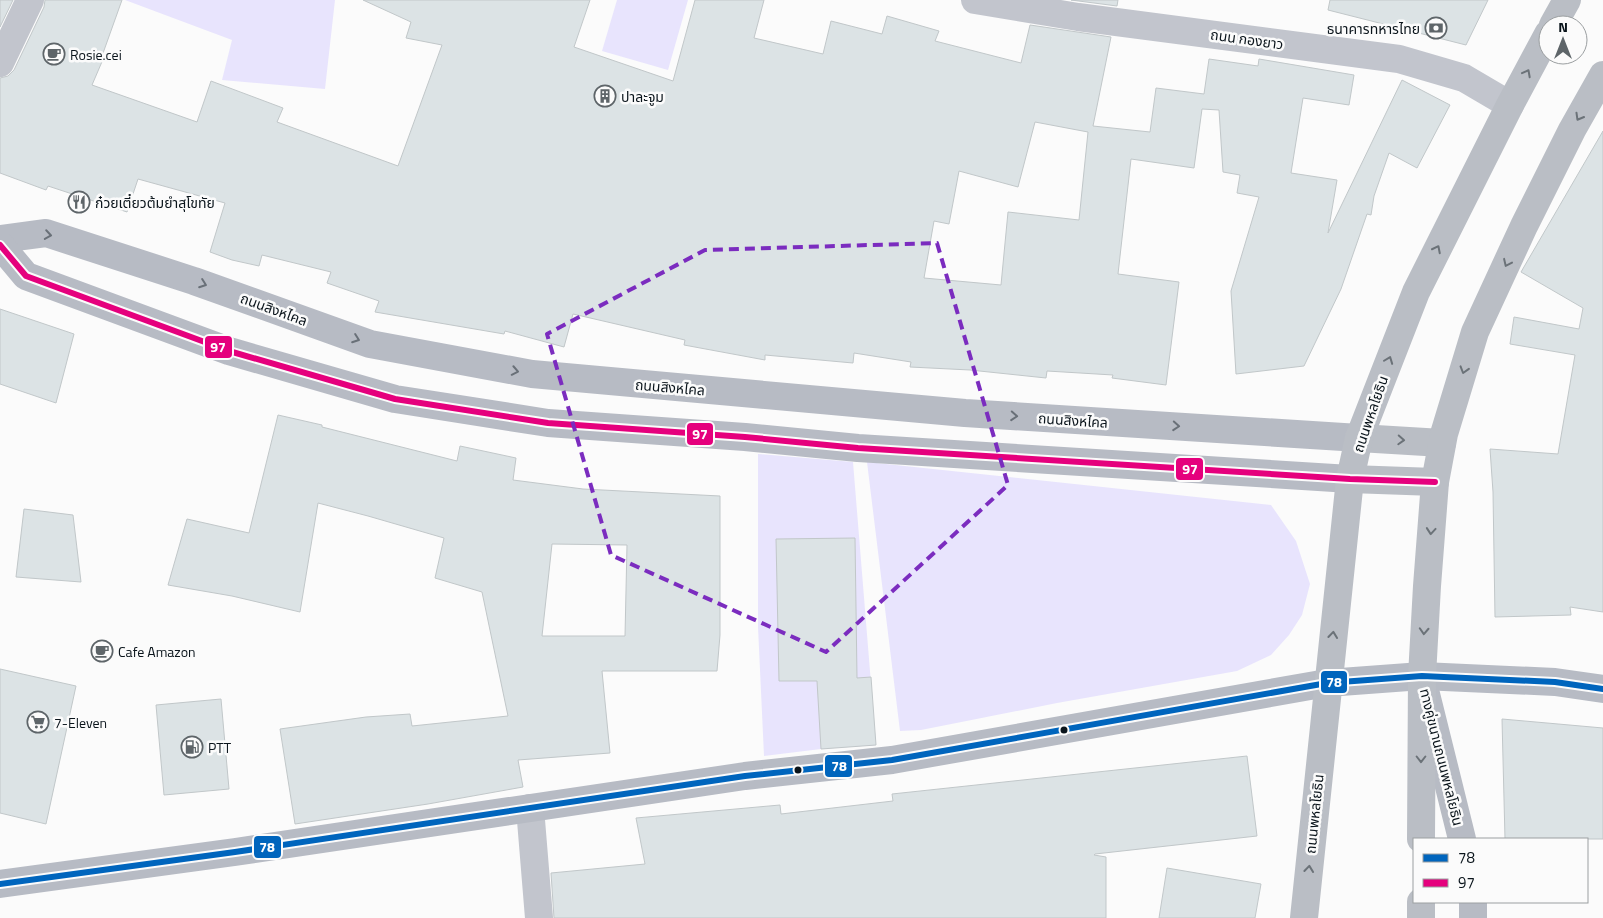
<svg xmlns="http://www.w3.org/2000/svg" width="1603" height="918" font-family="'Titillium Web','Noto Sans Thai',sans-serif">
<rect width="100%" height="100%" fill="#fbfbfb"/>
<g fill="#e8e4fd">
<path d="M125,0H335L325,89L222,80L232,40Z"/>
<path d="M617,0H688L668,70L602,51Z"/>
<path d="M758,454L853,462L876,745L821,749L764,756L758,627Z"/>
<path d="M867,462L1271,505L1296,541L1310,584L1302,615L1289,635L1271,655L1237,671L1057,703L921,730L900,731Z"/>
</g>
<g fill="#dce3e5" stroke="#c1c7c9" fill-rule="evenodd">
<path d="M0,0H13L0,27Z"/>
<path d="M45,0H122L102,56L104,57L92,85L197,122L211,81L283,108L277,122L398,166L442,45L406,38L411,22L363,0H590L574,47L673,81L695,0H764L754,38L823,54L831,21L882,34L887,16L939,31L935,41L1021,63L1030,25L1111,37L1093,126L1150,132L1156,88L1204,94L1209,59L1258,66L1259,59L1354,75L1349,105L1303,98L1291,173L1337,180L1328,233L1402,80L1450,105L1417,168L1389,153L1374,196L1371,215L1367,214L1341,289L1304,366L1236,374L1231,291L1259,197L1237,193L1240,175L1223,172L1219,110L1202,109L1194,168L1131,159L1118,274L1179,282L1166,385L1112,378L1113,375L1047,371L1046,378L970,370L910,367L911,362L854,353L853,363L765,355V360L684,345L685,340L573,314L564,347L505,331L504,334L375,312L379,301L327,283L331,272L262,255L259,266L232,260L210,252L225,203L138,179L127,212L48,186L46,190L0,173V78L8,76L14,70L44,7ZM1035,122L1088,132L1079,220L1008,212L1001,285L924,278L934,221L949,224L959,171L1018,187Z"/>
<path d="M1071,0H1118L1117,6Z"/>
<path d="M1330,0H1488L1466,45L1328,10Z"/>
<path d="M1603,131V612L1570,607L1571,615L1495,617L1493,492L1490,449L1558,454L1575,355L1510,344L1514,317L1579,329L1583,308L1521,272Z"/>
<path d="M0,309L74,334L56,403L0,384Z"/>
<path d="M278,415L322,425V427L457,461L460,446L516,458L513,480L583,489L720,496V635L717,671H602L610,753L518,760L523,787L428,804L295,824L280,729L366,717L410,714L412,726L508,716L482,592L435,578L444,538L368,516L318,503L300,612L232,596L168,585L187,519L249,533ZM552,544L627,545L625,636H542Z"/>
<path d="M24,509L73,515L81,582L16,577Z"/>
<path d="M855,538L857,678L871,677L876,745L821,749L817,681H779L776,539Z"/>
<path d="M0,669L76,686L46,824L0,813Z"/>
<path d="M221,699L229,789L164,795L156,705Z"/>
<path d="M1502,719L1603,728V839H1505Z"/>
<path d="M1247,756L1257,836L1095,854L1094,855L1106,857V918H554L551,873L645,864L636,818L780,805L781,814L893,801L892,794Z"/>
<path d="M1167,868L1261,884L1255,918H1159Z"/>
</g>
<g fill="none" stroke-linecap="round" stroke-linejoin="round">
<g stroke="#c2c5cd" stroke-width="28">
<path d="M975,0L1078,17L1399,59L1464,78L1510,105"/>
<path d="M0,63L30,0"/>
<path d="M530,808L539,918"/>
</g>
<g stroke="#b7bbc4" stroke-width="28">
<path d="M0,239L46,233L194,281L370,344L532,374L965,413L1359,438"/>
<path d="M0,245L26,276L229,351L395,399L548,423L745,437L858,448L1350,479"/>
<path d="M1426,694L1462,839"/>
<path d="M0,884L235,852L745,776L892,760L1327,683L1422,676L1555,682L1603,689"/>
<path d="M1473,918V902"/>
</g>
<g stroke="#babec5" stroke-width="28">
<path d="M1553,25L1567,0"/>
<path d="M1359,438L1442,443"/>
<path d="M1350,479L1435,482"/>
<path d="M1421,839L1422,676L1427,586L1435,482L1444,434L1475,332L1524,226L1572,130L1603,75"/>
<path d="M1304,918L1350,479L1359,438L1416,292L1510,105L1548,34"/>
<path d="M1421,918V902"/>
</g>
<g stroke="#fbfbfb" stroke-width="10">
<path id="bus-1" d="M0,884L235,852L745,776L892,760L1327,683L1422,676L1555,682L1603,689"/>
</g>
<g stroke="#fbfbfb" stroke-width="10">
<path id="bus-2" d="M0,245L26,276L229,351L395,399L548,423L745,437L858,448L1350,479L1435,482"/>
</g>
<use href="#bus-1" stroke="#0065bd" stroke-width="6"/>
<use href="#bus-2" stroke="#e5007d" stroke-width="6"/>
</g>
<defs><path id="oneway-chevron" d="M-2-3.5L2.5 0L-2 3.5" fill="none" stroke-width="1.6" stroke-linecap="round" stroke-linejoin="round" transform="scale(1.25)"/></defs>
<g stroke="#6b7278">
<use href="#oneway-chevron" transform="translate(1527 73) rotate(-62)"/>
<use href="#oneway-chevron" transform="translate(1579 117) rotate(120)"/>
<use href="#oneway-chevron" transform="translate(1437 249) rotate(-63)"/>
<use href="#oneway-chevron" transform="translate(1507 263) rotate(115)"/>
<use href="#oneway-chevron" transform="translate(1389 360) rotate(-69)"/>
<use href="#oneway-chevron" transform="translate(1464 370) rotate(107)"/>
<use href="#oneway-chevron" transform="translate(1401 440) rotate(3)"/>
<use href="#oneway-chevron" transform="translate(1431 531) rotate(95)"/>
<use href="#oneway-chevron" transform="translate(1424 631) rotate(93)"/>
<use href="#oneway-chevron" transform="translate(1333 635) rotate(-84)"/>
<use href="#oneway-chevron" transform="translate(1421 759) rotate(90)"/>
<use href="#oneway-chevron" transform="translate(1309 869) rotate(-84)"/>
</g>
<g stroke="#697078">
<use href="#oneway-chevron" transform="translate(48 235) rotate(9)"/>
<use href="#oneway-chevron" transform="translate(203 284) rotate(20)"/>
<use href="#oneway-chevron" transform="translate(356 339) rotate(20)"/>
<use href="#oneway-chevron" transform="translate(515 371) rotate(11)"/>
<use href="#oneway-chevron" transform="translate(1014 416) rotate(4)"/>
<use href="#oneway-chevron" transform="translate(1176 426) rotate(4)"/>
</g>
<path fill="none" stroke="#7b2cbf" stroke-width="4" stroke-dasharray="10 6" stroke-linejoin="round" d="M937,243L1008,485L826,652L611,555L547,334L705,250Z"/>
<defs>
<g id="bank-ring" transform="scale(1.125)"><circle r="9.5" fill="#fbfbfb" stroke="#5e6569" stroke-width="1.5"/><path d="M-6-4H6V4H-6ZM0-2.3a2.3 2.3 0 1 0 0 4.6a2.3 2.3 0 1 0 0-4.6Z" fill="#5e6569"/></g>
<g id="cafe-ring" transform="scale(1.125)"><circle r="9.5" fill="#fbfbfb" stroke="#5e6569" stroke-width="1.5"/><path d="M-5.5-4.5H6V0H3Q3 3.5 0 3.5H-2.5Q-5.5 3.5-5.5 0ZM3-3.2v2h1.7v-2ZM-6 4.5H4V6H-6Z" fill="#5e6569"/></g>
<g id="building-ring" transform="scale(1.125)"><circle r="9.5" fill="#fbfbfb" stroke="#5e6569" stroke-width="1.5"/><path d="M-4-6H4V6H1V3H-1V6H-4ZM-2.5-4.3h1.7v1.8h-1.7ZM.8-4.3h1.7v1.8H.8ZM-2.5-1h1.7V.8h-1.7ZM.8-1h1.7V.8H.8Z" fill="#5e6569"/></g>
<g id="restaurant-ring" transform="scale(1.125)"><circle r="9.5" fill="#fbfbfb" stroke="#5e6569" stroke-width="1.5"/><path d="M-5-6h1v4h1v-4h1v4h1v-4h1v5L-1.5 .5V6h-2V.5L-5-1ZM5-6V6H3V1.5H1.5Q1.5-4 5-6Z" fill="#5e6569"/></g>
<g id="supermarket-ring" transform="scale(1.125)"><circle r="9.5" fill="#fbfbfb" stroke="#5e6569" stroke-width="1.5"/><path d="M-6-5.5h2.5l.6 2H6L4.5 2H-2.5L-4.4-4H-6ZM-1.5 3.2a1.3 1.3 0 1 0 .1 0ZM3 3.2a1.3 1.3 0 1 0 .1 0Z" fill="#5e6569"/></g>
<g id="fuel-ring" transform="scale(1.125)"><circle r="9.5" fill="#fbfbfb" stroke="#5e6569" stroke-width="1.5"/><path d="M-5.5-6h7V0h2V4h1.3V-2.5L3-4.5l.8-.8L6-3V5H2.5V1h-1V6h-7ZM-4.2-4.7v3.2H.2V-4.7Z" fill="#5e6569"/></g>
</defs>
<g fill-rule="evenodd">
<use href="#bank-ring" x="1436" y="28"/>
<use href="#cafe-ring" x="54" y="54"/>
<use href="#building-ring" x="605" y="96"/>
<use href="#restaurant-ring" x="79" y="202"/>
<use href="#cafe-ring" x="102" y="651"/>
<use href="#supermarket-ring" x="38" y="722"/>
<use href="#fuel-ring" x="192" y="747"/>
</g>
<g fill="#0a141b" stroke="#fbfbfb" stroke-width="2">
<circle cx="1064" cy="730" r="4.5"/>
<circle cx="798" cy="770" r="4.5"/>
</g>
<g text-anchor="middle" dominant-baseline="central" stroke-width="5" stroke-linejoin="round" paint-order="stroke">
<g font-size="14" fill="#0a141b" stroke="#fbfbfb" text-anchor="start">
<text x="1420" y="28" text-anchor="end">ธนาคารทหารไทย</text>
<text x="70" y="54">Rosie.cei</text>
<text x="621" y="96">ปาละจูม</text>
<text x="95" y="202">ก๋วยเตี๋ยวต้มยำสุโขทัย</text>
<text x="118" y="651">Cafe Amazon</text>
<text x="54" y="722">7-Eleven</text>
<text x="208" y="747">PTT</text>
</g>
<g font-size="14" fill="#0a141b" stroke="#fbfbfb">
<text transform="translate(1247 39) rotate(8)">ถนน กองยาว</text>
<text transform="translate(274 309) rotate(20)">ถนนสิงหไคล</text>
<text transform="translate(670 387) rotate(5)">ถนนสิงหไคล</text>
<text transform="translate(1370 414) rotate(-71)">ถนนพหลโยธิน</text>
<text transform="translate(1073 420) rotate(4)">ถนนสิงหไคล</text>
<text transform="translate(1442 757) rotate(76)">ทางคู่ขนานถนนพหลโยธิน</text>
<text transform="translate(1314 814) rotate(-84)">ถนนพหลโยธิน</text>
</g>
</g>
<g stroke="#fbfbfb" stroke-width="2">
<rect x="204" y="335" width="29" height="24" rx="5" fill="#e5007d"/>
<rect x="686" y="422" width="28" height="24" rx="5" fill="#e5007d"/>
<rect x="1175" y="457" width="29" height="24" rx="5" fill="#e5007d"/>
<rect x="1320" y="670" width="28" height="24" rx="5" fill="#0065bd"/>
<rect x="824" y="754" width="29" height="24" rx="5" fill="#0065bd"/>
<rect x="253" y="835" width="29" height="24" rx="5" fill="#0065bd"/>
</g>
<g font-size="14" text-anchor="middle" font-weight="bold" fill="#fff">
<text x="218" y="352">97</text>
<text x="700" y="439">97</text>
<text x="1190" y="474">97</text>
<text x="1334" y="687">78</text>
<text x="839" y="771">78</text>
<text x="267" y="852">78</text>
</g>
<rect x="1413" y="838" width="175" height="65" fill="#fbfbfb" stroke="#9b9fa1"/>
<rect x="1423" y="854" width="25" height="8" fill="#0065bd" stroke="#9b9fa1"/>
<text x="1458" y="863" font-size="15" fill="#0a141b">78</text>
<rect x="1423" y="879" width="25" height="8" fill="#e5007d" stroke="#9b9fa1"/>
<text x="1458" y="888" font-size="15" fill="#0a141b">97</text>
<g transform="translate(1563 40)"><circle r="24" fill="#fbfbfb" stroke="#9b9fa1"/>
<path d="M0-4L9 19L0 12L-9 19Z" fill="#5e6569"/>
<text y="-8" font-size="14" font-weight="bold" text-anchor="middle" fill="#0a141b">N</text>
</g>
</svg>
